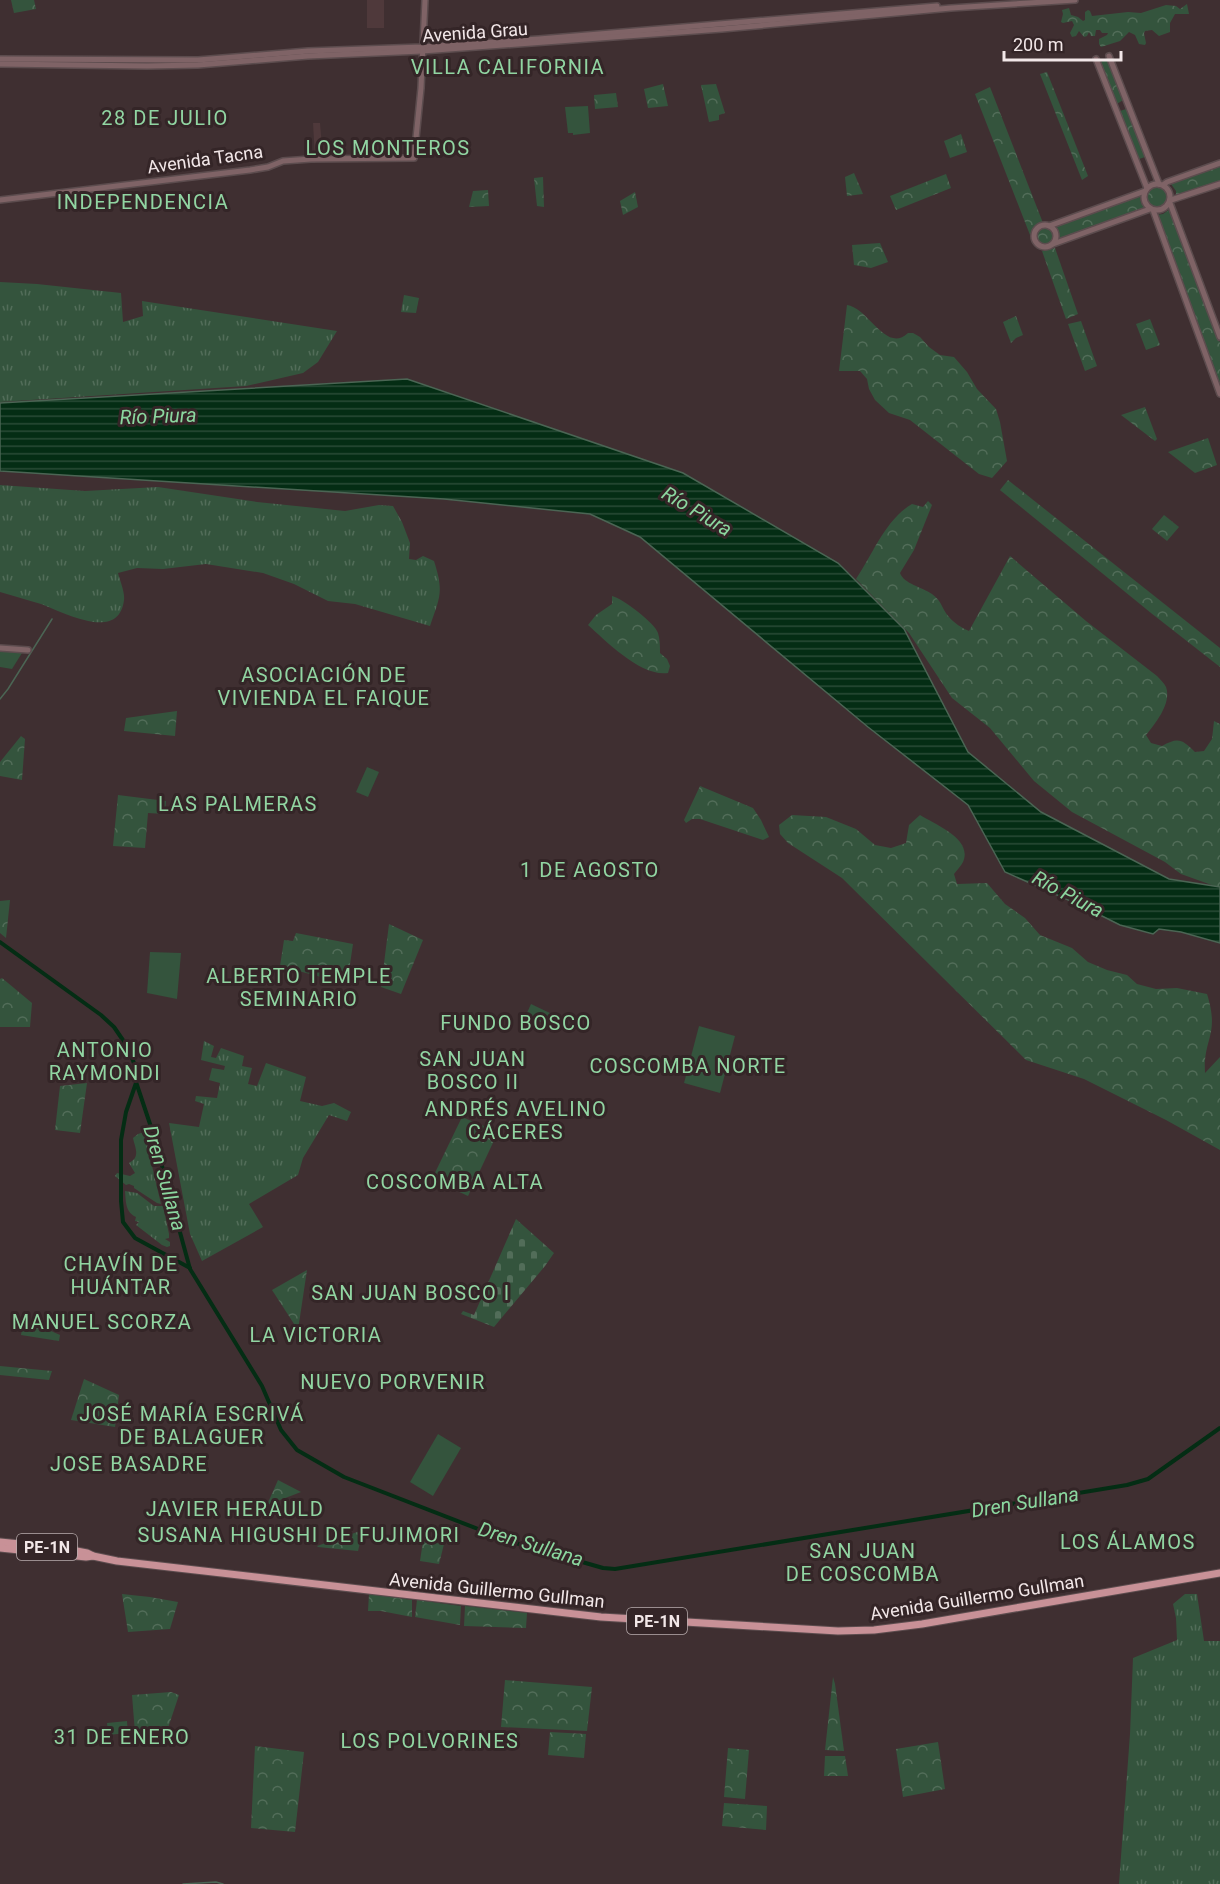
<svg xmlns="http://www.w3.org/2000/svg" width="1220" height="1884" font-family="Roboto,sans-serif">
<defs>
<pattern id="grass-tufts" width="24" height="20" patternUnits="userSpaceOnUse" patternTransform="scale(1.5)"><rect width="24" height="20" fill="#34543d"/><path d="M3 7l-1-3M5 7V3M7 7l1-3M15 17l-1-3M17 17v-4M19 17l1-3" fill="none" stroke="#526d59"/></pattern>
<pattern id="forest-crowns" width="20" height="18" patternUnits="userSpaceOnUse" patternTransform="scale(1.5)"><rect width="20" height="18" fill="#34543d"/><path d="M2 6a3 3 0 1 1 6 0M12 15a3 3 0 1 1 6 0" fill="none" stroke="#526d59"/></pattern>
<pattern id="cemetery-stones" width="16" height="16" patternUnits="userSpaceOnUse" patternTransform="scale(1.5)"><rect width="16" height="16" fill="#34543d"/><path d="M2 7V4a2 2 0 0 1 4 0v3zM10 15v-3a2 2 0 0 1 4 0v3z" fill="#526d59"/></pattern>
<pattern id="water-rules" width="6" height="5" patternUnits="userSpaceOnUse" patternTransform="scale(1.5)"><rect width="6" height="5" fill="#042d14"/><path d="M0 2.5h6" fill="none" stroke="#294b36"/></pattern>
</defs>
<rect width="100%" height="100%" fill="#3f2f31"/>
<g fill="#4f393b">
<rect x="367" y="0" width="17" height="28"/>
<path d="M313,123H320L323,158H315Z"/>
</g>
<g fill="url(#grass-tufts)">
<path d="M961,134L967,152L950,158L944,141Z"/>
<path d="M0,282L37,284L121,293L123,322L143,316L142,301L337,331L318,362L303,373L246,386L0,402Z"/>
<path d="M404,295L419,298L416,313L401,312Z"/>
<path d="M0,485L85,491L158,487L257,502L345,511L379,505L393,506L402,522L410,543L409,559L416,560L423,556L434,561C444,592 440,597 430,626L355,604L328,601L294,584L263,573L206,564L163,569L137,568L118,573C120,581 125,592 124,600C119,643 63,612 41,604C27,600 14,596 0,592Z"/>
<path d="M204,1041L214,1046L211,1057L216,1058L221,1048L244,1056L242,1066L252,1068L248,1084L257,1086L266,1063L306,1077L300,1101L322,1106L334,1103L351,1112L347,1121L329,1115L303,1158L298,1175L249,1204L263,1227L202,1261L190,1234L169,1123L199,1127L204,1104L195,1101L196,1096L217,1098L220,1083L209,1080L212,1068L224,1070L225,1066L201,1060Z"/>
<path d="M144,1132L161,1204L157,1203L134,1188V1186L129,1184L126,1185L115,1176L117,1173L130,1176L135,1173L129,1163C141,1157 135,1148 133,1138L138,1134Z"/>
<path d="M125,1191L137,1193L154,1206H163L169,1234V1238L165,1239L170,1242V1246L167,1247L162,1245L136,1225L139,1222L135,1221L136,1217C125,1212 126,1201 125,1191Z"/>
<path d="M1185,1594H1197L1204,1641H1220V1884H1119L1130,1734L1133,1658L1177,1640L1176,1618L1173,1604Z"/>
</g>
<g fill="url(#forest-crowns)">
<path d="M11,0H34L36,9L14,13Z"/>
<path d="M1187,4L1189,14H1175L1170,23V32L1159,36L1152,30L1145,31L1144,33L1146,43L1145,45L1139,44L1135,35L1129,32L1120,41L1101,47L1099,44V39L1107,35L1108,33H1102L1100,30H1096L1095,36H1091L1089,32L1087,36L1084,37L1079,31L1076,36L1072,37L1070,33L1074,25L1072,21L1063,23L1061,22L1063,14L1062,10L1069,8L1071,15L1078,17L1083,21L1085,20V12L1088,10L1090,11L1092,16L1128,12L1141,13L1166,5L1176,6L1180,9Z"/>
<path d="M1107,60L1123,100L1117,104L1099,62Z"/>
<path d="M1047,72L1088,176L1082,180L1040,74Z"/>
<path d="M663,84L668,106L648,108L644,89Z"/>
<path d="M716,84L725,113L719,115V120L709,122L701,85Z"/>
<path d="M990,87L1043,223L1037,226L1030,235L975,94Z"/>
<path d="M616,93L618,107L595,109L594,95Z"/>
<path d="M1126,109L1145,157L1139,159L1120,111Z"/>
<path d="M1220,166V182L1176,198V191L1171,184Z"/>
<path d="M854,173L863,194L847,196L845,177Z"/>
<path d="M946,174L951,188L896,210L890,196Z"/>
<path d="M543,177L544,207L537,206L534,178Z"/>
<circle cx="1157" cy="197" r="11"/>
<path d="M488,190L489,206L469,207L473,191Z"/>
<path d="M635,192L638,207L623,215L620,201Z"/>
<path d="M1141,195L1140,197L1141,203L1146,209L1060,239L1054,226Z"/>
<path d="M1170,209L1220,343V387L1156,215L1163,214Z"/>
<circle cx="1045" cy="236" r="9"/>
<path d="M880,243L888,262L871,268L854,265L852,245Z"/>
<path d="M1055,248L1078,314L1066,319L1042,251Z"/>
<path d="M847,305C869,308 886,354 908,333H913L920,337L929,347L940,355L954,357L967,372L977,389L996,409L1000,422L1007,461L992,478L979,474L910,420L889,413L875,400L869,389L867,379L860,371H839Z"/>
<path d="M1016,316L1023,335L1016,338L1011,343L1003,322Z"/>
<path d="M1150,319L1160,345L1146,350L1136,324Z"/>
<path d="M1081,321L1097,366L1085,371L1068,324Z"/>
<path d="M1145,407L1157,439L1155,441L1121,415Z"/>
<path d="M1208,438L1217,465L1195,473L1168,452Z"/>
<path d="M1008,480L1220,648V667L1151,613L1000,490Z"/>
<path d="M928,501L932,505L914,550L900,573C904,584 922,587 932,594C943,602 941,608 949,617C954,623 962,628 969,631L1010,556L1086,621L1157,676C1160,679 1164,683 1166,687C1172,703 1155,724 1146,735L1151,743L1162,746C1178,737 1182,739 1195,752L1204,751L1212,739L1214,721L1220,724V888L1181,874L1165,862L1072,812L1034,781L990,728L952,698L909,633L856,579C873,554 885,520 912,504L923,507Z"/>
<path d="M1164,515L1179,527L1167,541L1152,529Z"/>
<path d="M612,596C622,598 655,623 658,633C660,639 660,647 660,653L667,659L670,666L668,673C641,677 606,641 588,625L596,615L612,604Z"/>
<path d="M177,711L175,736L124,731L126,718Z"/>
<path d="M21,736L25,739L22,780L0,776V762Z"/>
<path d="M700,786L753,808L761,820L769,837L763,840L700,819H692L686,823L684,820Z"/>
<path d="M118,795L166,801L165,814L148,813L145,848L113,846Z"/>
<path d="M792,815L826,817L856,829L875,845L891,848L906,843L909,825L920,815C936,825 973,839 963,862C961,866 957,870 954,874L957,884L987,883L1005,904L1025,918L1040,935L1072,948L1088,962L1107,970L1127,975L1137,984L1156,989L1177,988L1207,994C1220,1035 1203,1038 1205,1073L1220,1057V1150L1166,1120L1084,1079L1026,1060L842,878L788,843L780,834L779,825Z"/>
<path d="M10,900L6,938L0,933V901Z"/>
<path d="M389,924L423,940L401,994L381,987Z"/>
<path d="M296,933L353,944L347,984L280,966L284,940L293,941Z"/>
<path d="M2,978L32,1003L30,1027H0V979Z"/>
<path d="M87,1083L80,1133L55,1130L60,1086Z"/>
<path d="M462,1117L498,1132L468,1196L432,1179Z"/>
<path d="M307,1270L298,1330L272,1290Z"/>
<path d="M24,1319L60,1335L59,1341L21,1335Z"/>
<path d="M0,1366L52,1371L49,1380L0,1375Z"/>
<path d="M84,1379L119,1395L115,1427L71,1420Z"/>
<path d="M278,1480L301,1492L267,1505Z"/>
<path d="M363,1530L358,1551L318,1547L317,1546Z"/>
<path d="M423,1541L444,1544L439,1564L420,1561Z"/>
<path d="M122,1594L150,1597L178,1602L170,1629L128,1632Z"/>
<path d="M369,1594L412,1600V1617L381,1611H368Z"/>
<path d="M417,1600L461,1606L460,1625L415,1617Z"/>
<path d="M465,1606L527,1613L526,1628L464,1626Z"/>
<path d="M833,1677L835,1684L844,1751L825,1750Z"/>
<path d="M505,1680L592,1687L587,1731L501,1727Z"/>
<path d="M171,1692L179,1695L167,1731L135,1733L132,1695Z"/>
<path d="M550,1732L586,1734L584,1758L548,1755Z"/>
<path d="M938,1742L945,1789L903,1797L896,1749Z"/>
<path d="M255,1746L304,1752L295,1832L251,1828Z"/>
<path d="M728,1748L749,1750L745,1799L724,1797Z"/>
<path d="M825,1756H845L848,1776H824Z"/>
<path d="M724,1803L767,1806L766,1830L722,1826Z"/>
</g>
<path fill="url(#cemetery-stones)" d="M516,1219L554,1253L545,1266L494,1327L461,1314L463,1311L474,1315Z"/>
<g fill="#34543d">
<path d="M588,106L590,133L573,135V133H568L565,107Z"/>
<path d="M0,651L22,653L12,669L0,667Z"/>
<path d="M367,767L379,772L368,797L356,792Z"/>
<path d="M150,952L181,953L177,999L147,993Z"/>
<path d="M531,1004L552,1014L547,1025L526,1015Z"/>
<path d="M699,1026L735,1036L720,1093L684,1083Z"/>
<path d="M438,1434L461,1448L433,1496L410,1482Z"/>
<path d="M127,1721L128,1733L108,1735L107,1723Z"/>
</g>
<path fill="url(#water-rules)" stroke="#4b6554" stroke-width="1.5" d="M407,379L683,473L838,563L904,629L968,752L1041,812L1169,879L1220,887V943L1181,932L1159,929L1153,934L1120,925L1082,906L1005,872L968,805L868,727L640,537L590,514L444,499L0,471V403Z"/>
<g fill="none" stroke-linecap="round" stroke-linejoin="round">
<g stroke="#4b6554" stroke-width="1.5">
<path d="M0,699L8,689L52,619"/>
<path d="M183,1884L216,1882L223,1884"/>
</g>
<g stroke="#042d14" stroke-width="4">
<path d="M0,942L101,1015L114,1027L129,1049L137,1072L136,1082L153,1133L190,1269L262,1386L281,1430L297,1450L344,1477L509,1541L603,1568L615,1569L1127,1485L1148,1479L1220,1428"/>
<path d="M136,1083L126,1112L121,1140V1201L123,1222L135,1238L190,1268"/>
</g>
<g stroke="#5c4c4e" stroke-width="8">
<g id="tertiary">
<path d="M1109,56L1159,184"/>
<path d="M0,59L198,60L308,51L422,47L539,39L937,6"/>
<path d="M1096,59L1147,188"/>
<path d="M0,64L147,66L198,65L308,56L422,51L722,29L951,8L1075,0"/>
<circle cx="1157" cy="197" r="13"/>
<path d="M1163,185L1167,182L1220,163"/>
<path d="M0,200L250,170L268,167L283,161L311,159L414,158L421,88L425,0"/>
<path d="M1171,200L1220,184"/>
<path d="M1170,203L1220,337"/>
<path d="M1153,210L1220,394"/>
<circle cx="1045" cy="236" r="11"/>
<path d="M1049,226L1145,191"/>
<path d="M1053,244L1150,209"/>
<path d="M0,648L28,650"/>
</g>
</g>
<g stroke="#5c4c4e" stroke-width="9">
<g id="primary">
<path d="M0,1542L61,1548L87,1553L93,1556L117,1561L601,1617L838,1631L874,1630L922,1624L1220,1573"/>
<path d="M0,1548L86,1557L93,1556"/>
</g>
</g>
<use href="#tertiary" stroke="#7f6366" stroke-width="5"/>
<use href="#primary" stroke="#c89197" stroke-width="7"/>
</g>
<g text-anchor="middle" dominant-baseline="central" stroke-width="6" stroke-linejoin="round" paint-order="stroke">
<g fill="#342527" stroke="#b9adae" stroke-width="1.5">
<rect x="17" y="1534" width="60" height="26" rx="4.5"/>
<rect x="627" y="1608" width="60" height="26" rx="4.5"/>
</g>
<g font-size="16" font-weight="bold" fill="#f2e7e8">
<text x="47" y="1547">PE-1N</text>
<text x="657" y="1621">PE-1N</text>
</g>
<g font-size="18" fill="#f2e7e8" stroke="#342527">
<text transform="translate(475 32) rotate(-4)">Avenida Grau</text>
<text transform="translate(205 159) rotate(-8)">Avenida Tacna</text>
<text transform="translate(497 1590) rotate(6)">Avenida Guillermo Gullman</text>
<text transform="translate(977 1597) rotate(-9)">Avenida Guillermo Gullman</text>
</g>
<g font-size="20" letter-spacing="1.5" fill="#91d5a2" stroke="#342527">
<text x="508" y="67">VILLA CALIFORNIA</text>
<text x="165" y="118">28 DE JULIO</text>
<text x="388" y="148">LOS MONTEROS</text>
<text x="143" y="202">INDEPENDENCIA</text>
<text x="324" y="675">ASOCIACIÓN DE<tspan x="324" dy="23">VIVIENDA EL FAIQUE</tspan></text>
<text x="238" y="804">LAS PALMERAS</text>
<text x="590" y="870">1 DE AGOSTO</text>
<text x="299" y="976">ALBERTO TEMPLE<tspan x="299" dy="23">SEMINARIO</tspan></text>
<text x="516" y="1023">FUNDO BOSCO</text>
<text x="105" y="1050">ANTONIO<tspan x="105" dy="23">RAYMONDI</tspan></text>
<text x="473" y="1059">SAN JUAN<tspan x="473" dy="23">BOSCO II</tspan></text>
<text x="688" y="1066">COSCOMBA NORTE</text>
<text x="516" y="1109">ANDRÉS AVELINO<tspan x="516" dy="23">CÁCERES</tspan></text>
<text x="455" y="1182">COSCOMBA ALTA</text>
<text x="121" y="1264">CHAVÍN DE<tspan x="121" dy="23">HUÁNTAR</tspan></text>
<text x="411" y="1293">SAN JUAN BOSCO I</text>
<text x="102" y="1322">MANUEL SCORZA</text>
<text x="316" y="1335">LA VICTORIA</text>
<text x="393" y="1382">NUEVO PORVENIR</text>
<text x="192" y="1414">JOSÉ MARÍA ESCRIVÁ<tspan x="192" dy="23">DE BALAGUER</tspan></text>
<text x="129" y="1464">JOSE BASADRE</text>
<text x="235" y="1509">JAVIER HERAULD</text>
<text x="299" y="1535">SUSANA HIGUSHI DE FUJIMORI</text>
<text x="1128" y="1542">LOS ÁLAMOS</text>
<text x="863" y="1551">SAN JUAN<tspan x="863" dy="23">DE COSCOMBA</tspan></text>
<text x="122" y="1737">31 DE ENERO</text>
<text x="430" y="1741">LOS POLVORINES</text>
</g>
<g font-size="20" font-style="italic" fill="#8bd79f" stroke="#342527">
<text transform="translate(158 416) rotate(-2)">Río Piura</text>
<text transform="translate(697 511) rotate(31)">Río Piura</text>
<text transform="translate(1068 894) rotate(28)">Río Piura</text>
<text transform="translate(165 1178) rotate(74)">Dren Sullana</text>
<text transform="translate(1025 1502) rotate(-9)">Dren Sullana</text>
<text transform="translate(531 1544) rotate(17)">Dren Sullana</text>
</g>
</g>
<path d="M1004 51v9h117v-9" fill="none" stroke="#f2e7e8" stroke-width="3"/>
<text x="1013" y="51" font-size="18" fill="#f2e7e8" stroke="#342527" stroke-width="4.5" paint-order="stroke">200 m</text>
</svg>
